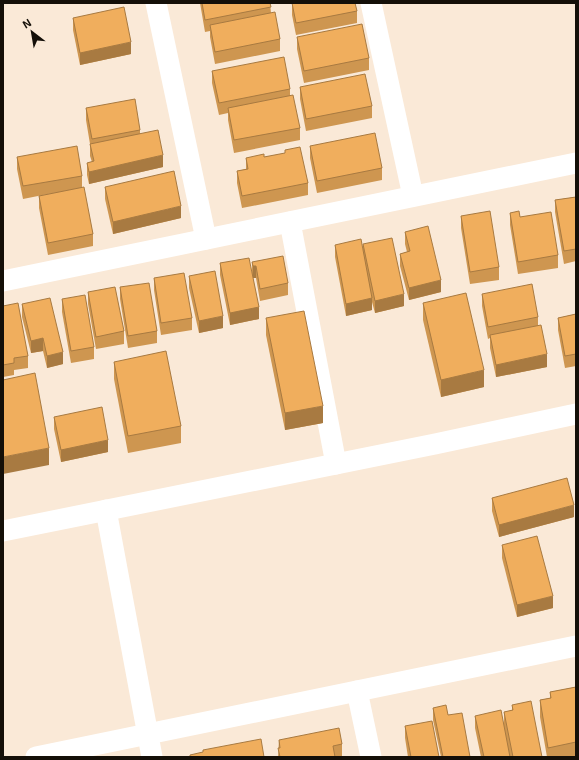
<svg xmlns="http://www.w3.org/2000/svg" width="579" height="760" font-family="'Exo 2',sans-serif">
<rect width="100%" height="100%" fill="#fae9d7"/>
<g fill="none" stroke-linecap="round" stroke-linejoin="round">
<g stroke="#fff" stroke-width="21">
<path d="M156,3L206,239"/>
<path d="M371,3L413,196"/>
<path d="M290,222L336,464"/>
<path d="M3,281L576,163"/>
<path d="M106,510L152,757"/>
<path d="M3,531L435,444L576,414"/>
<path d="M357,691L371,757"/>
<path d="M36,757L576,646"/>
</g>
</g>
<g fill="#ce9650">
<path d="M200,3H270L271,13L280,39V51L215,64L210,37V31L205,32Z"/>
<path d="M292,3L357,11V23L296,35L292,15Z"/>
<path d="M73,18L131,54L80,65L73,30Z"/>
<path d="M297,37L369,58V70L304,83L297,49Z"/>
<path d="M212,71L290,89V96L300,128V140L234,153L228,120V113L219,115L212,83Z"/>
<path d="M300,87L372,106V118L306,131L300,99Z"/>
<path d="M86,108L140,130V133L163,167L89,184L87,175V163L92,162L90,156V144L86,120Z"/>
<path d="M310,146L382,168V180L317,193L310,158Z"/>
<path d="M285,150L308,183V195L242,208L237,183V171L246,169V158L264,157L285,154Z"/>
<path d="M17,157L82,176V188L93,234V246L48,255L39,208V196L58,192L23,199L17,169Z"/>
<path d="M105,187L181,218L113,234L105,199Z"/>
<path d="M576,197V261L564,264L555,212V200Z"/>
<path d="M510,213L520,217L558,255V268L518,274L510,225Z"/>
<path d="M461,216L499,267V280L470,284L461,228Z"/>
<path d="M405,232L441,292L409,300L400,266V254L407,252L405,244Z"/>
<path d="M363,244L404,306L375,313L372,302V310L346,316L335,257V245L363,250Z"/>
<path d="M252,262L288,283V295L260,301L256,278H253L259,319L230,325L220,275V263L252,275Z"/>
<path d="M189,276L223,328L199,333L189,288Z"/>
<path d="M154,278L192,318V330L161,335L154,290Z"/>
<path d="M120,287L157,331V343L128,348L120,299Z"/>
<path d="M88,292L124,331V344L96,349L88,304Z"/>
<path d="M482,294L538,317V325L547,367L496,377L490,348V338L488,339L482,306Z"/>
<path d="M62,299L94,347V359L71,363L62,312Z"/>
<path d="M423,303L484,387L441,397L423,320Z"/>
<path d="M22,304L63,364L47,368L43,351L31,353L22,317Z"/>
<path d="M3,306L28,356V368L14,370V375L3,377Z"/>
<path d="M576,314V366L565,368L558,330V318Z"/>
<path d="M266,318L323,423L285,430L266,335Z"/>
<path d="M114,362L181,426V443L128,453L114,379Z"/>
<path d="M54,417L108,452L61,462L54,429Z"/>
<path d="M492,498L574,517L499,537L492,511Z"/>
<path d="M502,545L553,608L517,617L502,558Z"/>
<path d="M576,687V757H547L540,717V700L550,698V692Z"/>
<path d="M512,705L542,757H481L475,728V716L504,723V712L512,710Z"/>
<path d="M433,708L448,715L470,757H441L433,720Z"/>
<path d="M405,726L439,757H408L405,738Z"/>
<path d="M279,740L342,744V756L339,757H278Z"/>
</g>
<g fill="#a87a41">
<path d="M131,42V54L80,65V53Z"/>
<path d="M163,155V167L89,184V172Z"/>
<path d="M181,206V218L113,234V222Z"/>
<rect x="253" y="266" width="3" height="12"/>
<path d="M441,280V292L409,300V288Z"/>
<path d="M404,294V306L375,313V301Z"/>
<path d="M372,298V310L346,316V304Z"/>
<path d="M259,307V319L230,325V313Z"/>
<path d="M223,316V328L199,333V321Z"/>
<path d="M43,338V351L31,353V341Z"/>
<path d="M63,352V364L47,368V356Z"/>
<path d="M547,354V367L496,377V365Z"/>
<path d="M484,370V387L441,397V380Z"/>
<path d="M323,406V423L285,430V413Z"/>
<path d="M108,440V452L61,462V450Z"/>
<path d="M49,448V465L3,474V457Z"/>
<path d="M574,505V517L499,537V525Z"/>
<path d="M553,596V608L517,617V605Z"/>
</g>
<g fill="#f0ae5d" stroke="#a87a41">
<path d="M202,3H270L271,7L205,20Z"/>
<path d="M292,3H355L357,11L296,23Z"/>
<path d="M124,7L131,42L80,53L73,18Z"/>
<path d="M275,12L280,39L215,52L210,25Z"/>
<path d="M362,24L369,58L304,71L297,37Z"/>
<path d="M284,57L290,89L219,103L212,71Z"/>
<path d="M365,74L372,106L306,119L300,87Z"/>
<path d="M293,95L300,128L234,140L228,108Z"/>
<path d="M135,99L140,130L92,139L86,108Z"/>
<path d="M158,130L163,155L89,172L87,163L94,161L90,144Z"/>
<path d="M375,133L382,168L317,181L310,146Z"/>
<path d="M77,146L82,176L23,186L17,157Z"/>
<path d="M300,147L308,183L242,196L237,171L248,169L246,158L264,154V157L285,153V150Z"/>
<path d="M174,171L181,206L113,222L105,187Z"/>
<path d="M84,187L93,234L48,243L39,196Z"/>
<path d="M576,197V249L564,251L555,200Z"/>
<path d="M490,211L499,267L470,272L461,216Z"/>
<path d="M519,211L520,217L551,212L558,255L518,262L510,213Z"/>
<path d="M428,226L441,280L409,288L400,254L410,251L405,232Z"/>
<path d="M392,238L404,294L375,301L363,244Z"/>
<path d="M361,239L372,298L346,304L335,245Z"/>
<path d="M283,256L288,283L260,289L256,266H253L252,262Z"/>
<path d="M249,258L259,307L230,313L220,263Z"/>
<path d="M215,271L223,316L199,321L189,276Z"/>
<path d="M184,273L192,318L161,323L154,278Z"/>
<path d="M149,283L157,331L128,336L120,287Z"/>
<path d="M532,284L538,317L488,327L482,294Z"/>
<path d="M115,287L124,331L96,337L88,292Z"/>
<path d="M466,293L484,370L441,380L423,303Z"/>
<path d="M85,295L94,347L71,351L62,299Z"/>
<path d="M50,298L63,352L47,356L43,338L31,341L22,304Z"/>
<path d="M18,303L28,356L14,358V363L3,365V306Z"/>
<path d="M304,311L323,406L285,413L266,318Z"/>
<path d="M576,314V354L565,356L558,318Z"/>
<path d="M541,325L547,354L496,365L490,335Z"/>
<path d="M166,351L181,426L128,436L114,362Z"/>
<path d="M35,373L49,448L3,457V380Z"/>
<path d="M102,407L108,440L61,450L54,417Z"/>
<path d="M567,478L574,505L499,525L492,498Z"/>
<path d="M537,536L553,596L517,605L502,545Z"/>
<path d="M576,687V742L548,748L540,700L551,698L550,692Z"/>
<path d="M531,701L542,757H513L504,712L513,710L512,705Z"/>
<path d="M446,705L448,715L462,713L470,757H443L433,708Z"/>
<path d="M501,710L510,757H484L475,716Z"/>
<path d="M432,721L439,757H411L405,726Z"/>
<path d="M339,728L342,744L333,746L335,757H280L278,748H280L279,740Z"/>
<path d="M261,739L264,757H190V755L203,752V750Z"/>
</g>
<rect width="579" height="760" fill="none" stroke="#140f08" stroke-width="8"/>
<g transform="translate(32 32) rotate(329)" stroke="#fae9d7" stroke-width="3" paint-order="stroke">
<path d="M0-3L7 15L0 10L-7 15Z" fill="#140f08"/>
<text y="-6" font-size="11" font-weight="bold" text-anchor="middle" fill="#140f08">N</text>
</g>
</svg>
